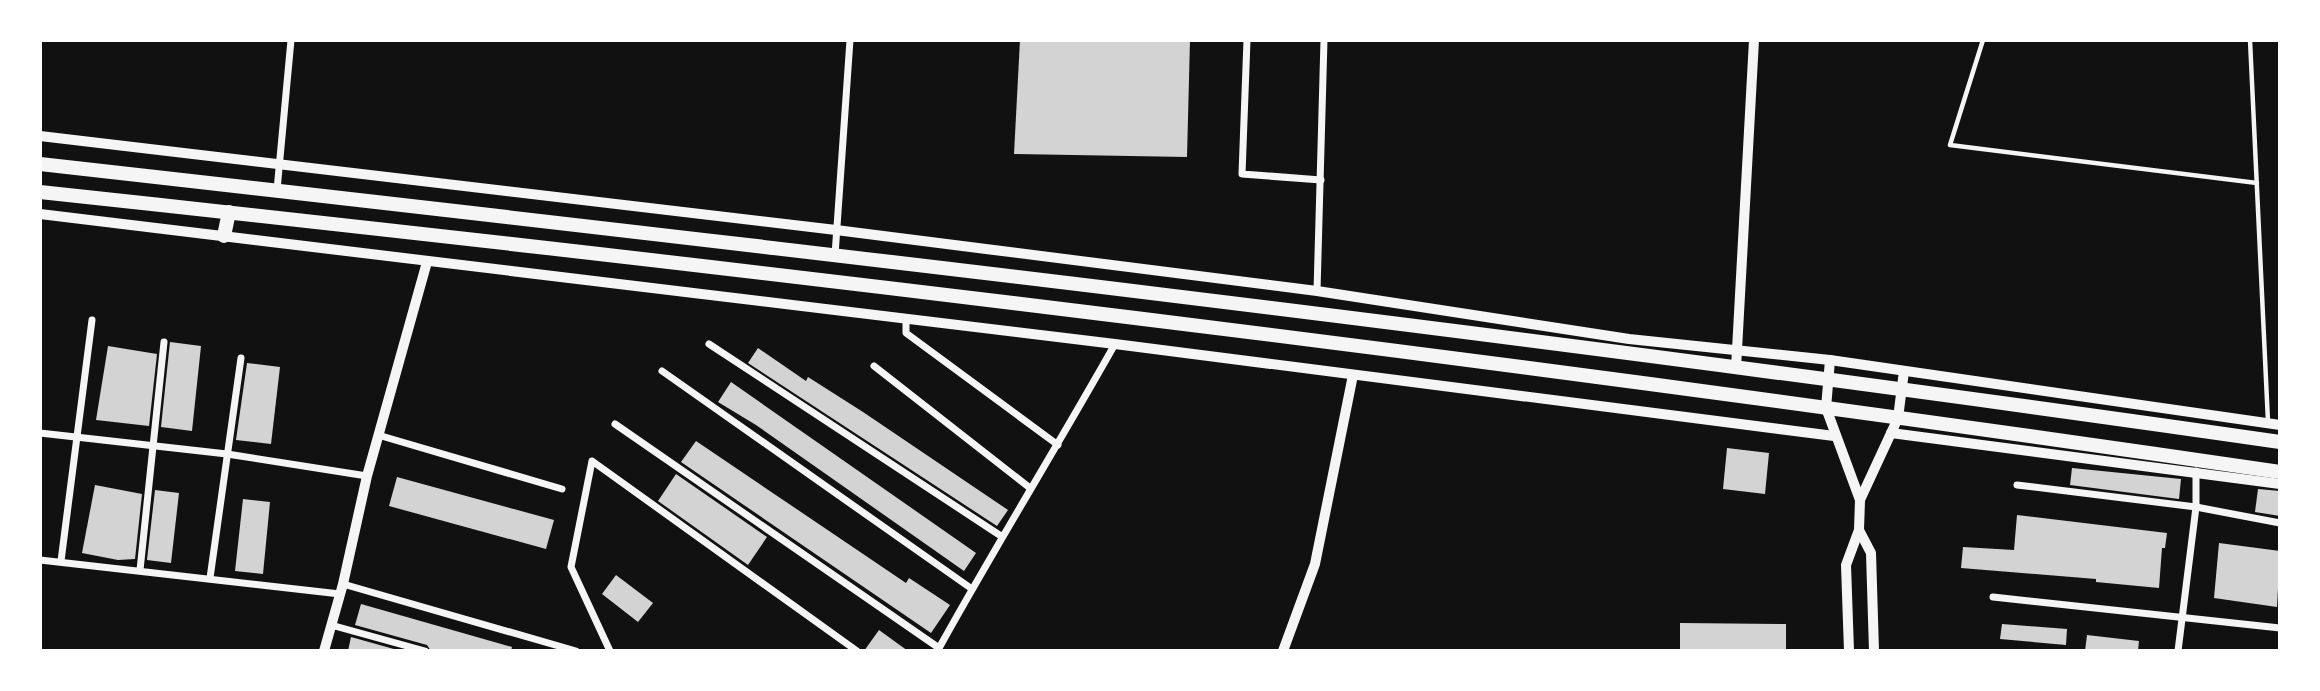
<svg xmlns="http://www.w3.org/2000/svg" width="2320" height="691" font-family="'Alegreya Sans',sans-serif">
<rect width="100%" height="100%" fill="#111"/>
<g fill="#d3d3d3">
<path d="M1020,40H1190L1187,157L1014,154Z"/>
<path d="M170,342L201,346L192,431L161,427Z"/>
<path d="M108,346L157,354L149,426L96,420Z"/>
<path d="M758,348L806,381L808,377L863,412L1008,510L997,526L748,363Z"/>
<path d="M247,363L280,367L271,444L236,440Z"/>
<path d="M731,382L976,553L964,571L756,425L718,402Z"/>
<path d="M696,441L906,583L909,578L950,605L931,633L681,462Z"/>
<path d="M1727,448L1769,453L1765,494L1723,489Z"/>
<path d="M2072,468L2181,479L2179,499L2070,485Z"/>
<path d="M676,474L767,537L748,565L658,501Z"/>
<path d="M397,477L554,520L546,549L389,506Z"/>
<path d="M95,485L142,494L135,559L118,560L82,553Z"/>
<path d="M2258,489L2280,491V516L2255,512Z"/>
<path d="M155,490L179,493L171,563L147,560Z"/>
<path d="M243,499L270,502L263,574L235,571Z"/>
<path d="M2017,515L2167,533L2165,548H2162L2159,588L2096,582V579L1961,568L1963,547L2014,550Z"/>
<path d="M2219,543L2280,551L2277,607L2214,598Z"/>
<path d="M616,575L653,603L638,622L602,594Z"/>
<path d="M361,604L512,647L511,651H431L427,645L355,625Z"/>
<path d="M1680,623L1786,624V651H1680Z"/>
<path d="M2002,624L2067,629L2066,645L2000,639Z"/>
<path d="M879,630L908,651H864Z"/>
<path d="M2087,635L2139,641L2138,651H2085Z"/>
<path d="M351,637L401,651H348Z"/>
</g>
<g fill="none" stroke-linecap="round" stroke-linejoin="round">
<g stroke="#f5f5f5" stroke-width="4.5">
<path d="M1983,40L1950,145L2257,183"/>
<path d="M2250,40L2268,422"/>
</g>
<g stroke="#f5f5f5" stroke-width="7">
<path d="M1247,40L1242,174L1321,180"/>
<path d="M277,190L291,40"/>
<path d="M835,255L850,40"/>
<path d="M1317,291L1324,40"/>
<path d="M906,320V333L1058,445"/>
<path d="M709,344L1001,536"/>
<path d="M874,366L1030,488"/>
<path d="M662,371L972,589"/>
<path d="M615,424L939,648"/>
<path d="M40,433L227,454L367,476"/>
<path d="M378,435L562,489"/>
<path d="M2017,485L2196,507L2280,523"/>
<path d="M40,560L340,594"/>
<path d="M61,561L92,320"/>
<path d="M140,570L164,342"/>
<path d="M210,578L241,358"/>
<path d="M343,584L576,651"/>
<path d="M1993,597L2280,628"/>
<path d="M331,625L425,651"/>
<path d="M938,650C995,547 1057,447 1115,344"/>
<path d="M610,651L571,567L592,461L857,651"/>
<path d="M2178,651L2196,507V471"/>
</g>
<g stroke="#f5f5f5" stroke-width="10">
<path d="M40,136L836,230L1317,291L1629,339L1830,360L2280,425"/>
<path d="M40,214L1115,344L1834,436"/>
<path d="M1736,368L1754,40"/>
<path d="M1891,433L2280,484"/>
<path d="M324,651L343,584L367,476L427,262"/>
</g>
<g stroke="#f5f5f5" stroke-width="10">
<path d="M1830,360L1826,408L1860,500"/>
<path d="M1859,530L1871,553L1874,651"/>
<path d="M1283,651L1315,564L1353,375"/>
<path d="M1849,651L1846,565L1859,530L1860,500L1898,418L1904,371"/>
</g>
<g stroke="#f5f5f5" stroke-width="14">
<path d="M40,164C788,248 1535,335 2280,442"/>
<path d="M40,192C788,272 1536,363 2280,472"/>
<path d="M224,236L229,212"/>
</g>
</g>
<rect width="2320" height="691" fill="none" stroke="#ffffff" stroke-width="84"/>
</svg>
